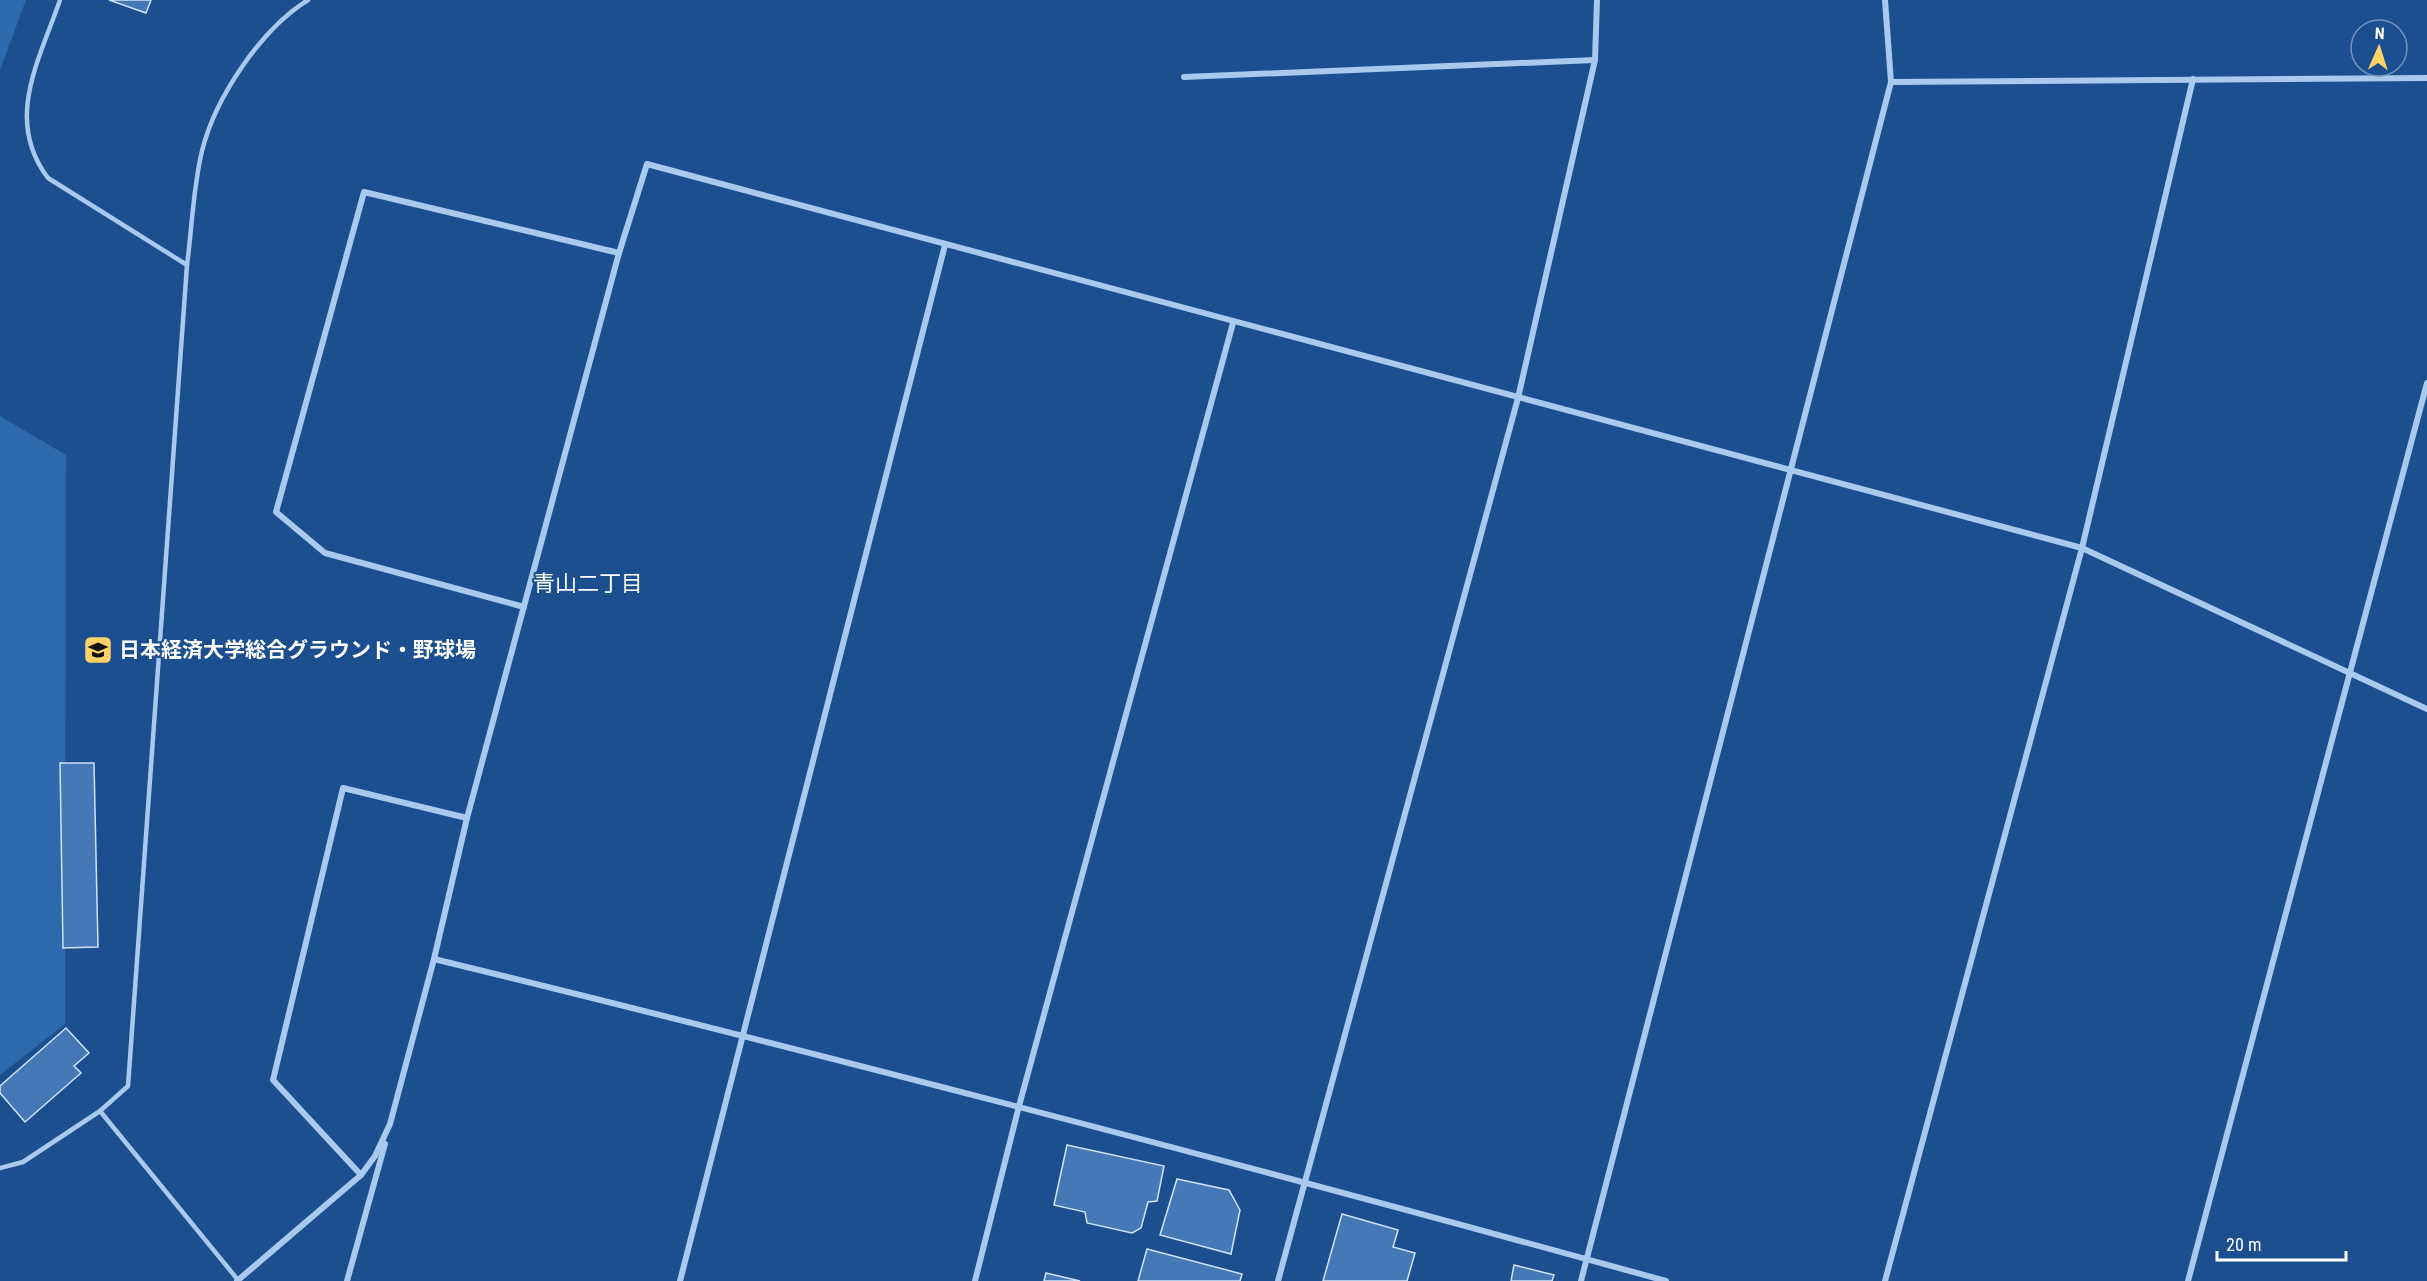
<svg xmlns="http://www.w3.org/2000/svg" width="2427" height="1281" font-family="'Roboto Condensed','Noto Sans JP',sans-serif">
<rect width="100%" height="100%" fill="#1b4f8f"/>
<g fill="#2e69ad">
<path d="M0,0H26L0,70Z"/>
<path d="M0,416L66,455L65,1024L0,1075Z"/>
</g>
<g fill="#4478b7" stroke="#cfe3fa" stroke-width="1.5">
<path d="M109,0H151L146,13Z"/>
<path d="M60,763H94L98,947L63,948Z"/>
<path d="M66,1028L89,1053L74,1066L81,1073L25,1122L0,1093V1086Z"/>
<path d="M1067,1145L1164,1166L1157,1201L1148,1202L1141,1228L1132,1233L1087,1223L1085,1212L1054,1205Z"/>
<path d="M1177,1179L1229,1190L1240,1210L1231,1254L1160,1235Z"/>
<path d="M1342,1214L1398,1230L1393,1247L1415,1253L1407,1281H1323Z"/>
<path d="M1147,1249L1242,1274L1240,1281H1138Z"/>
<path d="M1514,1265L1554,1275L1552,1281H1511Z"/>
<path d="M1046,1273L1080,1281H1044Z"/>
</g>
<g fill="none" stroke-linecap="round" stroke-linejoin="round">
<g stroke="#a9c9ee" stroke-width="4.5">
<path d="M60,0C39,61 4,120 48,178L187,265"/>
<path d="M0,1168L23,1162L100,1111"/>
<path d="M238,1280L100,1111L128,1086L187,265C192,228 193,188 202,151C215,98 261,29 308,0"/>
</g>
<g stroke="#a9c9ee" stroke-width="6">
<path d="M1184,77L1595,60"/>
<path d="M1891,82L2427,78"/>
<path d="M524,607L325,553L276,512L364,192L619,253"/>
<path d="M434,959C847,1060 1257,1168 1666,1281"/>
<path d="M361,1175L273,1080L343,788L467,818"/>
<path d="M237,1281L361,1175L375,1156L390,1124L434,959L467,818L619,253L647,164L2082,548L2427,709"/>
<path d="M347,1281L385,1144"/>
<path d="M680,1281L945,245"/>
<path d="M975,1281L1019,1106L1233,323"/>
<path d="M1278,1281L1518,398L1595,60L1597,0"/>
<path d="M1581,1281L1891,82L1885,0"/>
<path d="M1885,1281L2082,548L2193,79"/>
<path d="M2188,1281L2427,383"/>
</g>
</g>
<defs>
<g id="university-square" transform="scale(1.5)"><rect x="-9" y="-9" width="18" height="18" rx="4" fill="#ffd166" stroke="#1b4f8f"/><path d="M0-5L7-2L0 1L-7-2ZM-4 1L0 2.5L4 1V4Q0 6-4 4Z" fill="#111"/></g>
</defs>
<g fill-rule="evenodd">
<use href="#university-square" x="98" y="650"/>
</g>
<g text-anchor="middle" dominant-baseline="central" stroke-width="4.5" stroke-linejoin="round" paint-order="stroke">
<g font-size="21" font-weight="bold" fill="#fff" stroke="#1b4f8f" text-anchor="start">
<text x="119" y="650">日本経済大学総合グラウンド・野球場</text>
</g>
<g font-size="22" fill="#fff" stroke="#1b4f8f">
<text x="588" y="583">青山二丁目</text>
</g>
</g>
<g transform="translate(2379 48) rotate(3)"><circle r="28" fill="#1b4f8f" stroke="#7695bc" stroke-width="1.5"/>
<path d="M0-4.5L10 22L0 15L-10 22Z" fill="#ffd166"/>
<text y="-9" font-size="16" font-weight="bold" text-anchor="middle" fill="#ffffff">N</text>
</g>
<path d="M2217 1251v9h129v-9" fill="none" stroke="#ffffff" stroke-width="3"/>
<text x="2226" y="1251" font-size="18" fill="#ffffff" stroke="#1b4f8f" stroke-width="4.5" paint-order="stroke">20 m</text>
</svg>
